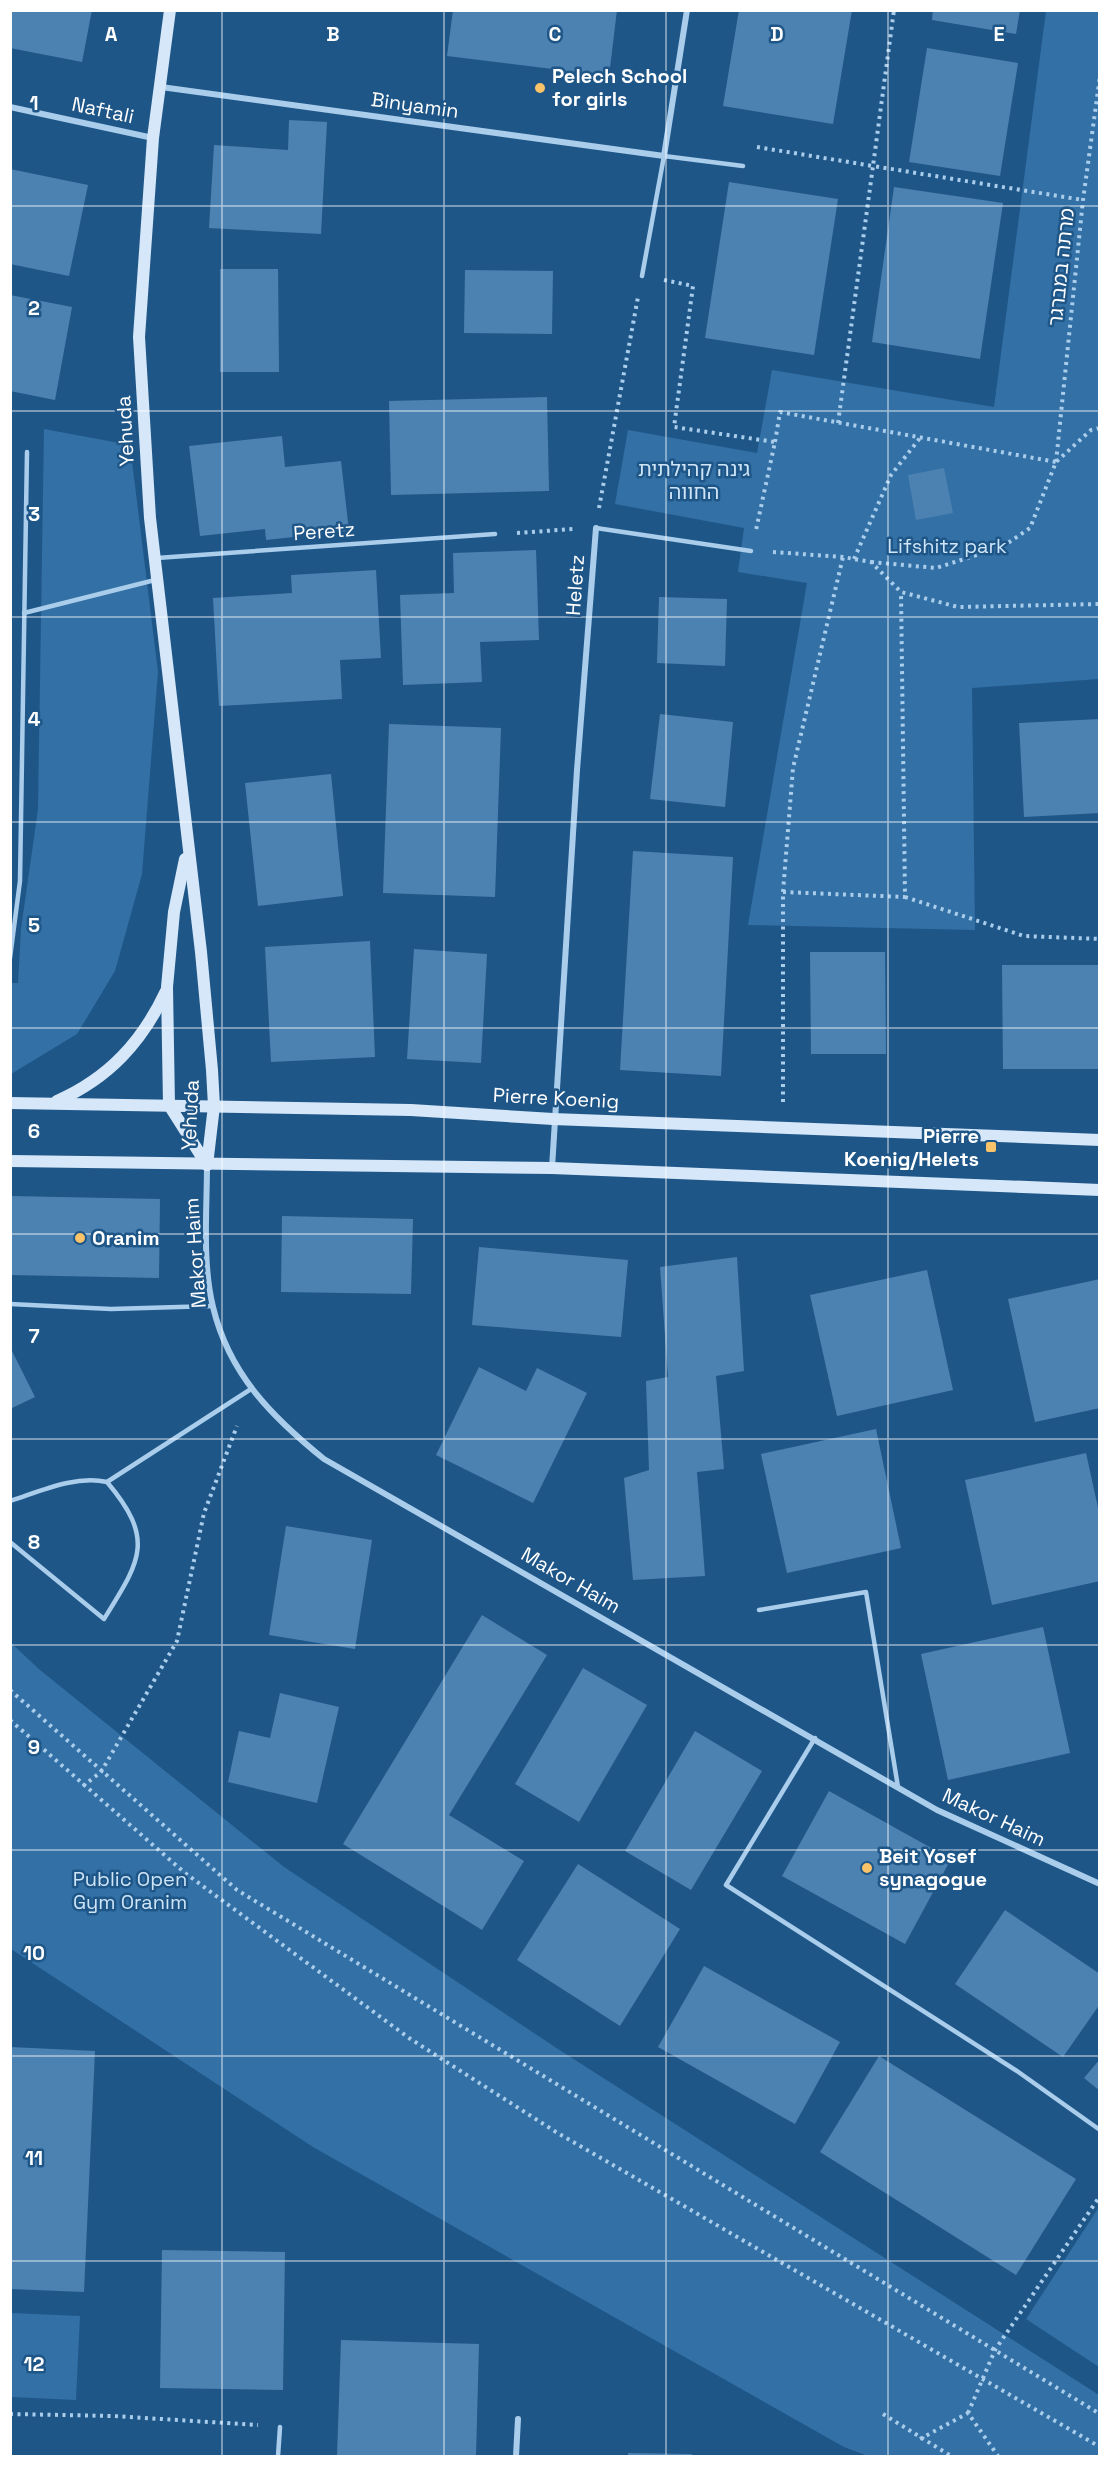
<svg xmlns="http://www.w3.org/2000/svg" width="1110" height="2467" font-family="'Space Grotesk','Noto Sans Hebrew',sans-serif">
<rect width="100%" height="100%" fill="#1f5688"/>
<g fill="#3370a5">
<path d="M1046,11H1099V679L972,688L975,930L748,925L807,583L738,572L744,528L615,504L628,430L757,453L772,370L994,407Z"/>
<path d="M44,429L130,445L158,672L142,874L115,971L77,1034L11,1074V983H18L21,929L38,809Z"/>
<path d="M10,1642L40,1670L284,1867L558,2049L1099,2395V2456H868L844,2447L313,2147L11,1949Z"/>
<path d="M1099,2207V2367L1026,2319Z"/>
<path d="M11,2313L80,2316L76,2400L11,2397Z"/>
</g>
<g fill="#4c82b2">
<path d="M10,10H92L82,62L10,48Z"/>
<path d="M453,10H617L609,76L447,56Z"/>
<path d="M739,10H852L833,124L723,106Z"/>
<path d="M933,10H1020L1016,34L932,20Z"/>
<path d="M927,48L1018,63L1000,176L909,162Z"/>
<path d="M289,120L327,122L321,234L209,228L214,145L288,150Z"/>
<path d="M10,169L88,185L69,276L10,264Z"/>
<path d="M729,182L838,199L814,355L705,338Z"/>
<path d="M894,187L1003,203L980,359L872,342Z"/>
<path d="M220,269H278L279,372H220Z"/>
<path d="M465,270L553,271L552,334L464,333Z"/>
<path d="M10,295L72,307L55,400L10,391Z"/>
<path d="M547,397L549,491L391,495L389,401Z"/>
<path d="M282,436L285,467L341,461L349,531L266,540L265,529L200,536L189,446Z"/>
<path d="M944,468L953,513L916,520L908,475Z"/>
<path d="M536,550L539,640L480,642L482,682L403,685L400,595L454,593L453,553Z"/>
<path d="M376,570L381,658L340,660L342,699L219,706L213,598L292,593L291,575Z"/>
<path d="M659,597L727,599L725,666L657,663Z"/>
<path d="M660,714L733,722L725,807L650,799Z"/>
<path d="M1100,719V813L1024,817L1019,723Z"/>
<path d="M389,724L501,728L495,897L383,893Z"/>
<path d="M331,774L343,896L258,906L245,783Z"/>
<path d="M633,851L733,857L721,1076L620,1070Z"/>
<path d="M370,941L375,1057L271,1062L265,947Z"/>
<path d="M414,949L487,954L481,1063L407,1059Z"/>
<path d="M810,952H885L886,1054H811Z"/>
<path d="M1002,965H1100V1069H1003Z"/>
<path d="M10,1196L160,1199L159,1278L10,1275Z"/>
<path d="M282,1216L413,1219L411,1294L281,1292Z"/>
<path d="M479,1247L628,1260L621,1337L472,1325Z"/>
<path d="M737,1257L744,1371L716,1376L724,1469L697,1472L705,1576L633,1580L624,1478L649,1470L646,1381L668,1377L660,1267Z"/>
<path d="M927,1270L953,1390L837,1416L810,1295Z"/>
<path d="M1100,1279V1408L1035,1422L1008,1299Z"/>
<path d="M10,1347L35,1397L10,1409Z"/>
<path d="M479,1367L526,1391L537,1368L587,1393L533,1503L436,1455Z"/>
<path d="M876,1429L901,1548L787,1573L761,1454Z"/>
<path d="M1086,1453L1100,1517V1581L992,1605L965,1480Z"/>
<path d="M286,1526L372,1540L355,1649L269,1635Z"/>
<path d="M482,1615L547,1655L449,1815L524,1861L482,1930L343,1844Z"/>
<path d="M1043,1627L1070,1753L948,1780L921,1654Z"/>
<path d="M583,1668L647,1705L579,1822L515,1784Z"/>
<path d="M280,1693L339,1707L317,1803L228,1782L239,1731L270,1738Z"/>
<path d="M695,1731L762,1771L691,1890L625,1851Z"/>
<path d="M829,1791L951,1859L905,1944L782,1876Z"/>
<path d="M578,1864L680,1929L620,2026L517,1960Z"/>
<path d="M1005,1910L1100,1974V2004L1063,2057L955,1984Z"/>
<path d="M704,1966L840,2042L795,2124L658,2047Z"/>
<path d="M10,2047L95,2051L84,2292L10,2289Z"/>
<path d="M879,2056L1076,2179L1016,2275L820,2152Z"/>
<path d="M1100,2059V2091L1084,2078Z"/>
<path d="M162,2250L285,2252L283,2390L160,2388Z"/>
<path d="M341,2340L479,2344L476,2456H337Z"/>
<path d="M628,2453L692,2454V2456H628Z"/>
</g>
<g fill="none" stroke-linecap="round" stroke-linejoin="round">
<g stroke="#a9cdeb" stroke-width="4" stroke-dasharray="3 4.5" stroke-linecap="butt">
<path d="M757,147L873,166L894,10"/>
<path d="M664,280L693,286L674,427L775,442L756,530"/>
<path d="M838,423L873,166L1083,200"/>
<path d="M775,442L780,412L1056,462"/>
<path d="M1056,462L1083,200L1100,76"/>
<path d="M599,508L638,297"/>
<path d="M517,533L573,529"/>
<path d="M773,552L843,557L871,562L901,592L958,607L1100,604"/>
<path d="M854,559L891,475L920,438"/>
<path d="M871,562L936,568L1002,547L1030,528L1056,462L1091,430L1100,428"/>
<path d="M783,892L905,897L901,592"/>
<path d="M905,897L1024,936L1100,939"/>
<path d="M783,1102V892L793,768L843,557"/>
<path d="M10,1690L237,1890L1100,2414"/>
<path d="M10,1720L185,1873L409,2038L556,2132L1100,2447"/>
<path d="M83,1786L101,1772L177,1641L204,1513L237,1426"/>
<path d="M968,2413L995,2350L1100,2196"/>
<path d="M10,2414L113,2416L258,2425"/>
<path d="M883,2414L951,2456"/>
<path d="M920,2439L968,2413L998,2456"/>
</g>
<g stroke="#a9cdeb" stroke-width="4.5">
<path d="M642,276L664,156L743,166"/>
<path d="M596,528L751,551"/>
<path d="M157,558L495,534"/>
<path d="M24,613L155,580"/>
<path d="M10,958L20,881L27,452"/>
<path d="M10,1304L111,1309L213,1306"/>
<path d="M107,1482L251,1389"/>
<path d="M10,1501C41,1491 75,1475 107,1482C156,1540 140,1561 104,1619L10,1542"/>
<path d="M759,1610L866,1592L898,1787"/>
<path d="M815,1738L726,1885L1017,2071L1100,2130"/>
<path d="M278,2456L280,2427"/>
</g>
<g stroke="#a9cdeb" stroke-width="6">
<path d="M161,87L664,156L687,10"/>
<path d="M10,107L153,138"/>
<path d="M207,1165C207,1210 202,1262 213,1307C229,1374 272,1417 324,1459L937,1810L1100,1884"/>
<path d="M552,1168L577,770L596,528"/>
<path d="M516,2456L518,2419"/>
</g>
<g stroke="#d5e7f8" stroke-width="12">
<path d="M170,10L153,138L139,337L150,518L201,952L212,1070L214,1106L207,1165"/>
<path d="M185,859L174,912L167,987L169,1105L207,1165"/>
<path d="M57,1101C109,1078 142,1042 166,991"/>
<path d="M10,1103L411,1110L553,1119L1100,1140"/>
<path d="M10,1161L552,1168L1100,1190"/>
</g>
</g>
<path fill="none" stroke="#fff" stroke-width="1.5" stroke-opacity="0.55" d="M222,10V2456M444,10V2456M666,10V2456M888,10V2456M10,206H1100M10,411H1100M10,617H1100M10,822H1100M10,1028H1100M10,1234H1100M10,1439H1100M10,1645H1100M10,1850H1100M10,2056H1100M10,2261H1100"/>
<g fill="#f9c369" stroke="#1f5688" stroke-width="2">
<circle cx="540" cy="88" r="6"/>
<rect x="985" y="1141" width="12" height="12" rx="3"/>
<circle cx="80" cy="1238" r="6"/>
<circle cx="867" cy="1868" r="6"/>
</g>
<g text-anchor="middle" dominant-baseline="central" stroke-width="5" stroke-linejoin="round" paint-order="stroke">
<g font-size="20" font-weight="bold" fill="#fff" stroke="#1f5688" text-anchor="start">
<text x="552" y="76">Pelech School<tspan x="552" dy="23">for girls</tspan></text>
<text x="979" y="1136" text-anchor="end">Pierre<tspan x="979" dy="23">Koenig/Helets</tspan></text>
<text x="92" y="1238">Oranim</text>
<text x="879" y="1856">Beit Yosef<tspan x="879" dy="23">synagogue</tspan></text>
</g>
<g font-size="20" fill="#fff" stroke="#1f5688">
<text transform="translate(415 105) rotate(8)">Binyamin</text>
<text transform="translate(103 110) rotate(12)">Naftali</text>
<text transform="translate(1061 267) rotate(-84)">מרתה במברגר</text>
<text transform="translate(125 431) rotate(-93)">Yehuda</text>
<text transform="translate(324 531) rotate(-4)">Peretz</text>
<text transform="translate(575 585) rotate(-86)">Heletz</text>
<text transform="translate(556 1098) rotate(3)">Pierre Koenig</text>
<text transform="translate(190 1115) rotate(-87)">Yehuda</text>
<text transform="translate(195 1253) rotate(-94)">Makor Haim</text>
<text transform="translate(571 1580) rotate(30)">Makor Haim</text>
<text transform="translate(994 1817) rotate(25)">Makor Haim</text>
</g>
<g font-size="20" fill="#cee5f8" stroke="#1f5688">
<text x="694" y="469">גינה קהילתית<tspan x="694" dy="23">החווה</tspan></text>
<text x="947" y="546">Lifshitz park</text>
<text x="130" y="1879">Public Open<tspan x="130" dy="23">Gym Oranim</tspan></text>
</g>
</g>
<g font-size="20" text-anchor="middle" font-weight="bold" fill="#fff" stroke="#1f5688" stroke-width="5" stroke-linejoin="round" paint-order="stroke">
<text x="111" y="41">A</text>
<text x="333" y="41">B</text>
<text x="555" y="41">C</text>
<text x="777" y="41">D</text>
<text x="999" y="41">E</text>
<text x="34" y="110">1</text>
<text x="34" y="315">2</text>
<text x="34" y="521">3</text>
<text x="34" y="726">4</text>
<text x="34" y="932">5</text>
<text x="34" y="1138">6</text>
<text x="34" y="1343">7</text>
<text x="34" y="1549">8</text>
<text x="34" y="1754">9</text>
<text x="34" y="1960">10</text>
<text x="34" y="2165">11</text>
<text x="34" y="2371">12</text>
</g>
<rect width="1110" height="2467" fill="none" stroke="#ffffff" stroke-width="24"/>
</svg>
